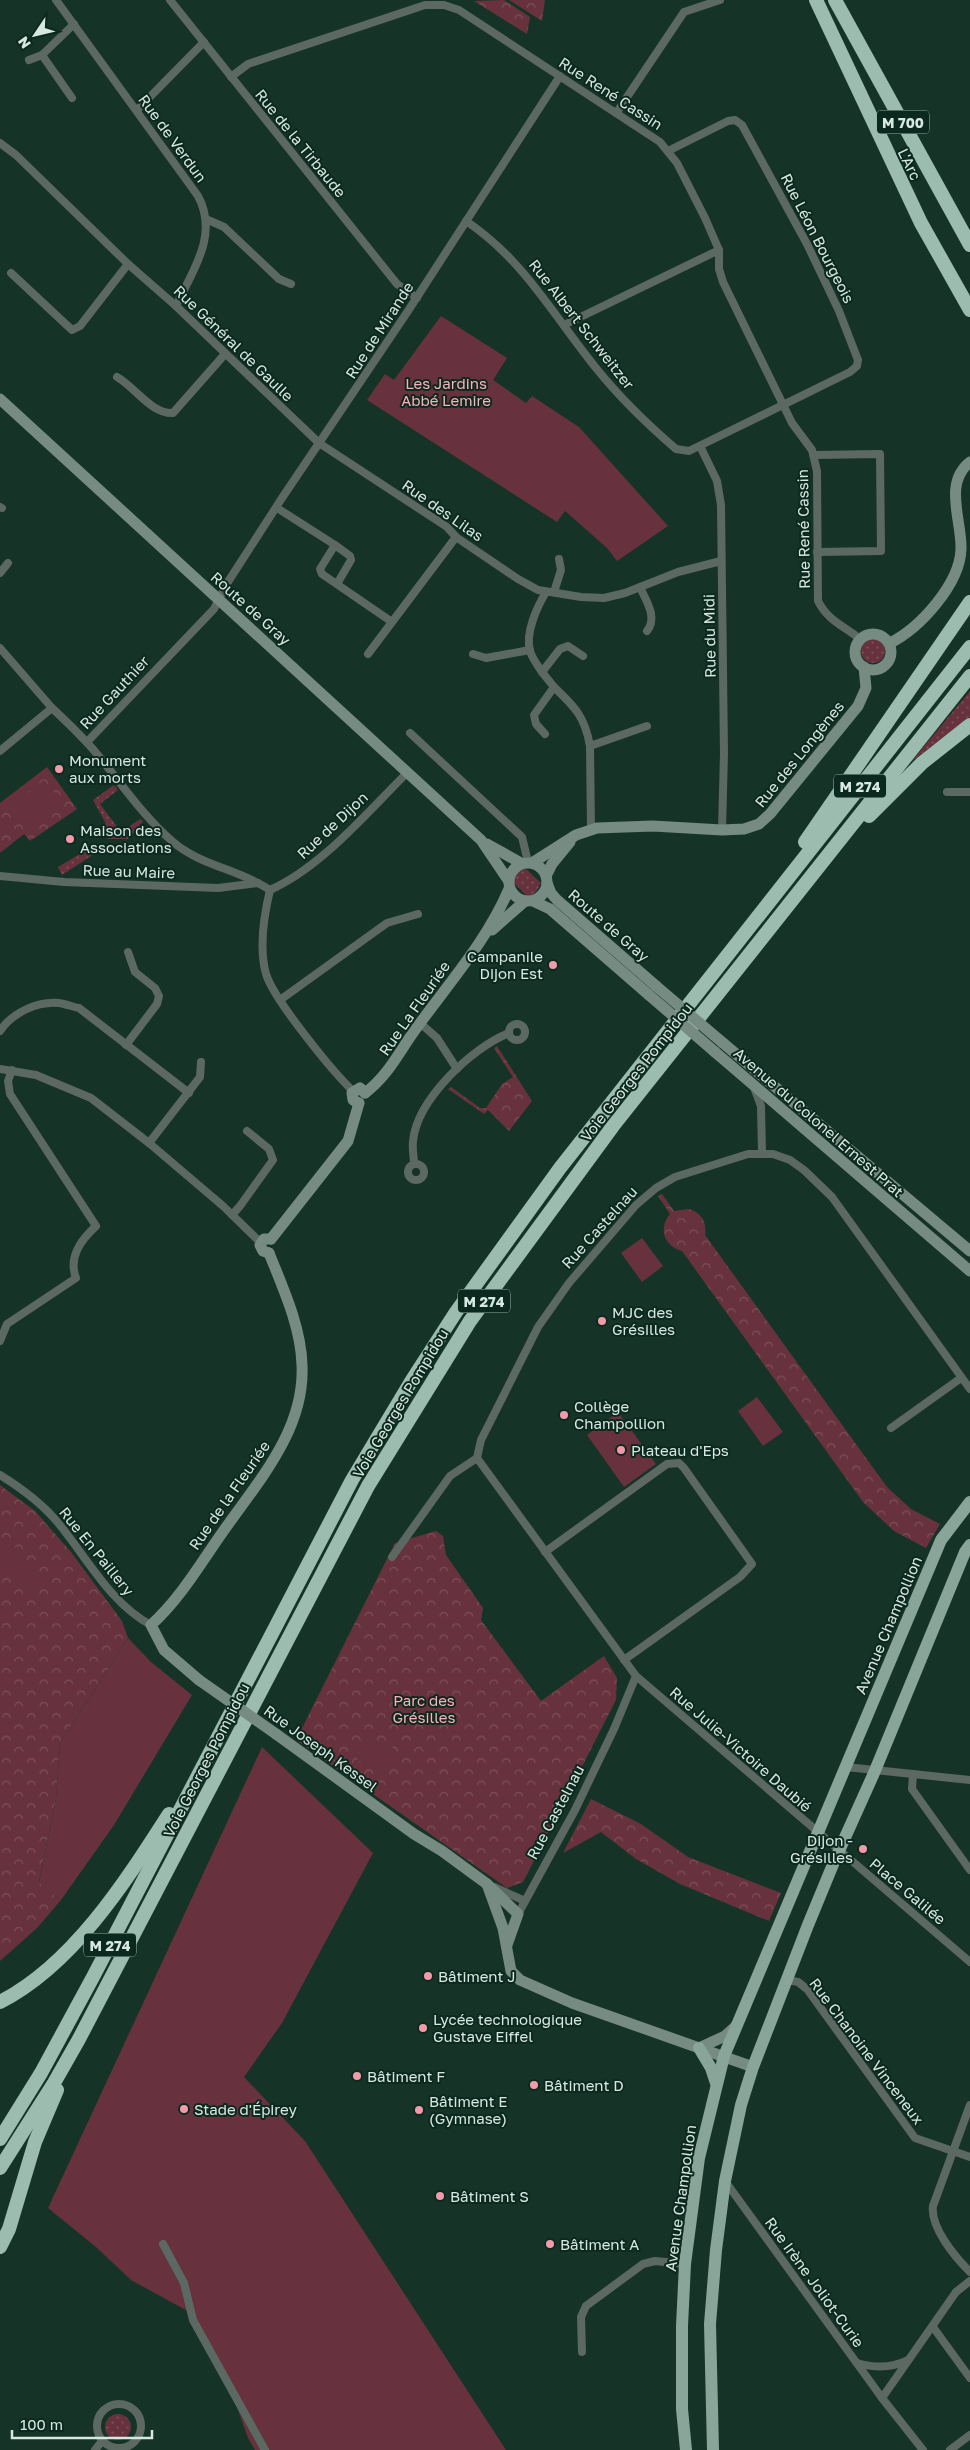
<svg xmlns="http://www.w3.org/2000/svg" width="970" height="2450" font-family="'Golos Text',sans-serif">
<defs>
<pattern id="grass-dots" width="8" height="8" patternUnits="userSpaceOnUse" patternTransform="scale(1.25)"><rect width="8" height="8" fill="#67323d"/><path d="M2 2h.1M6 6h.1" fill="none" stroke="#7c5059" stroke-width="1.8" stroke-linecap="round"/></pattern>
<pattern id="park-crowns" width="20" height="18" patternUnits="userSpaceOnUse" patternTransform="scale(1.25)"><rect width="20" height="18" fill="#67323d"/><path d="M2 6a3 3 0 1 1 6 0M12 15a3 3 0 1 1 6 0" fill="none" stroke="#7c5059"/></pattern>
</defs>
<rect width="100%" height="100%" fill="#163328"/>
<g fill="url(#grass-dots)">
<circle cx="873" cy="651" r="12"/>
<path d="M970,691V717L911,762Z"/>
<path d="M114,785L118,790L100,804L121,832L140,819L143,821L128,839H108L105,822L93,800Z"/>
<path d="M89,845L93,848L94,854L62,875L58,867L88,849Z"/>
<path d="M526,869L541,883L536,892L528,897L511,880L519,871Z"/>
<circle cx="118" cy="2427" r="13"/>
</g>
<g fill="url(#park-crowns)">
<path d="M504,0L530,17L527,34L474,1Z"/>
<path d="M509,0H545L542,21Z"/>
<path d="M47,767L77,809L30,841L24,834L0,853V803Z"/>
<path d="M497,1046L532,1101L509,1131L488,1110L484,1114L448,1089L451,1087L480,1108H486L502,1084L513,1077L494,1048Z"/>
<path d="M662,1194L674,1211L689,1209C702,1213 707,1223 705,1235L887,1487L911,1509L940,1524L926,1548L894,1531L863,1502L682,1251C664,1246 658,1228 670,1214L658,1196Z"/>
<path d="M0,1485L35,1511L71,1552L122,1621L128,1638L60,1743L56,1798L39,1882L61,1900L37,1928L0,1961Z"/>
<path d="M436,1531L443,1536L446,1555L483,1608L481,1620L541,1701L604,1656L617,1678L616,1700L523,1882L507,1888L296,1740L395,1543Z"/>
<path d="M591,1799L641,1824L688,1857L781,1893L769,1921L680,1884L636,1859L601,1832L563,1853Z"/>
</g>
<g fill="#67323d">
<path d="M441,316L507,358L493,380L526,403L532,396L579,427L668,526L617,561L607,548L565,511L557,522L367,400L385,374L394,380Z"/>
<path d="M44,780L64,805L30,831L11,806Z"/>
<path d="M642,1238L663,1266L642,1282L621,1253Z"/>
<path d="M757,1397L783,1432L763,1446L738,1411Z"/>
<path d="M618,1412L656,1464L624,1487L587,1435Z"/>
<path d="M10,1541L46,1583L31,1596L0,1560V1549Z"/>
<path d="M128,1638L151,1662L192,1695L114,1825L61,1900L39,1883L56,1798L60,1743Z"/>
<path d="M360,1741L394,1748L390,1767L357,1761Z"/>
<path d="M262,1747L373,1853L282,2023L244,2077L305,2141L506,2450H255L248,2438L222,2365L193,2314L131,2280L96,2247L48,2208Z"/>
</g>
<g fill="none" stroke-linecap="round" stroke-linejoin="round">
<g stroke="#5c6963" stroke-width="8">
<path d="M56,0L198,196C219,235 193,270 176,306"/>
<path d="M170,0L397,284L417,298"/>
<path d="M42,55L74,24"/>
<path d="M29,60L42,55L72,98"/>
<path d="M231,77L248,64L425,5H444L459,10L660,142L677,163L705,218L719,250V269L723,282L792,423L812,450L817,471L818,601C828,621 844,626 860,639"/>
<path d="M137,110L204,42"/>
<path d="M617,112L684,12L720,0"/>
<path d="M0,143L16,155L128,264L176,306L319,443L447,527L456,537L518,579L538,590L581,597L604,598L625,593L678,572L721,561"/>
<path d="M208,220L224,227L279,279L291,284"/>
<path d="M466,221C524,260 553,315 596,368C620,398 647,424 676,449L689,451L850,372L857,366L858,360L839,311L807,244L742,125L735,120L728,121L668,151"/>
<path d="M11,273L72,330L80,326L128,264"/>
<path d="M564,325L719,250"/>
<path d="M117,377C135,387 151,414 173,413L225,354"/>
<path d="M700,446L717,481L721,505L724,753L722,830"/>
<path d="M814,455L880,454L881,551L817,552"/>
<path d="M0,507L2,508"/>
<path d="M277,508L335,545"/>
<path d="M0,573L8,563"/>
<path d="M337,584L351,560L350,556L335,545L320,569L322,574L392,622"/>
<path d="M640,587C646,601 658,617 647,631"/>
<path d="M554,592L561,570L559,559"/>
<path d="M0,648L52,708"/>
<path d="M368,654L456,537"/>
<path d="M473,654L486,658L530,650"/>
<path d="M542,672C538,666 532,658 530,651C525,633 537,607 546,592"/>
<path d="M554,687L542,672L560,649L568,646L583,656"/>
<path d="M410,733L522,837L528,862"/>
<path d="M545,734L536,724L534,715L554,687C575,707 585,717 590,746"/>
<path d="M87,742L214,609L226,585L282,498L408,311L560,76"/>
<path d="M0,751L52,708C68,723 84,738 97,754C121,783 143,816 172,841C200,866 239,869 270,890"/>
<path d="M947,792H970"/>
<path d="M591,830L590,746L647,726"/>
<path d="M0,876L64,882L218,888L258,883"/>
<path d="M270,890C264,915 259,949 266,974C274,1000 333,1072 353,1091"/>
<path d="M270,890C322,867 367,812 408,772"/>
<path d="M280,1000L387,923L418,914"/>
<path d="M420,1023L437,1038L457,1069"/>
<circle cx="517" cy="1032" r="8"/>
<path d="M0,1031C12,1013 37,1001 59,1003C66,1004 73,1007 79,1008L189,1093"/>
<path d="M126,1045L157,1004L159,996L155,988L135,972L128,952"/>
<path d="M0,1069L36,1075L91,1098L149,1143L223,1206L261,1243"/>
<path d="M755,1090L761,1106L762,1153"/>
<path d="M149,1143L200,1077L201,1062"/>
<path d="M414,1164C414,1157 412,1149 413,1141C417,1100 471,1048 509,1033"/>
<circle cx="416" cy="1172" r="8"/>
<path d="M232,1215L240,1206L273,1160L269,1149L247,1131"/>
<path d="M0,1341L7,1324L76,1278C68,1257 81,1240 96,1226L10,1094L8,1081L12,1070"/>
<path d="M891,1428L961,1378"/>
<path d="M0,1475C21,1488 43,1504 59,1524C87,1558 111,1604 151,1625"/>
<path d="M545,1552L667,1464L679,1463L684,1468L752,1564L740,1577L624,1660"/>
<path d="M392,1557L450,1476L477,1458"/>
<path d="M636,1676L970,1962"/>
<path d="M846,1767L970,1780"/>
<path d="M913,1774L912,1789L970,1870"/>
<path d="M494,1887L525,1901"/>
<path d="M518,1914L575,1810L614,1729L636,1676L477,1458L481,1440L538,1327L569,1283L636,1205L656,1188L675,1177L748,1154H773L790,1160L804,1170L832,1197L970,1389"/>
<path d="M788,1980L798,1982L807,1989L915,2138L970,2157"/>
<path d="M970,2105L933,2206C930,2227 955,2257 970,2272"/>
<path d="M725,2181L882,2398L923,2450"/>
<path d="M163,2244L184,2283L193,2320L265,2450"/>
<path d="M933,2327L970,2378"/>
<path d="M582,2352L581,2317L586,2306L643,2264L655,2261L685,2264"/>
<path d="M857,2363C874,2368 892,2368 908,2360"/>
<path d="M882,2398L956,2292L970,2281"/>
<circle cx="119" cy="2426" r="22"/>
<path d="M95,2450L102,2441"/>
<path d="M950,2450L970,2435"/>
</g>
<g stroke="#768b81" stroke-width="11">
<path d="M0,399L481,840L508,880"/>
<circle cx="873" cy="652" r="18"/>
<path d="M890,643C920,628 960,584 961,549C962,521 943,483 970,462"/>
<path d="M487,844L521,863"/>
<circle cx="528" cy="882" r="19"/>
<path d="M532,863L576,835L597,828L653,826L722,830L744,829L759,824L770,814L858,706L866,688L864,667"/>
<path d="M546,876L552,864L570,842"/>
<path d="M547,883L551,893L557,900L656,986"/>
<path d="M533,901L550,909L649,995"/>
<path d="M492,930L525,901"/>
<path d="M723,1043L970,1251"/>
<path d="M715,1052L970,1271"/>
<path d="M365,1093C388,1076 399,1052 415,1030C448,984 487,941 509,889"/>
<path d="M359,1103L353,1100L352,1093L360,1088L365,1093"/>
<path d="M271,1239L348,1141L359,1103"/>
<path d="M269,1253L263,1251L260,1245L264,1239H271"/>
<path d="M199,1680L164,1650L151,1625C182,1597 203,1559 227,1526C261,1478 305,1428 302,1365C301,1327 283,1288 269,1253"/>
<path d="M276,1734L414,1834L442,1851L487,1884L518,1914L507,1945"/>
<path d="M487,1884L503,1928L511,1971L520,1980L572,2003L753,2067"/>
<path d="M699,2048L725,2036L737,2025"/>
</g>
<g stroke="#89a499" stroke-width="12">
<path d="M699,2048L711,2068L716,2083"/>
<path d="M686,2450L682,2409V2326L685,2264L699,2158L724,2056L941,1540L970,1502"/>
<path d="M713,2450L710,2324L716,2250L725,2181L741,2105L753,2067L808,1925L834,1862L874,1773L965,1552L970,1545"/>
</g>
<g stroke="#9bbcae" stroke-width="14">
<path d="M816,0L921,223L970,310"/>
<path d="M835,0L970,245"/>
<path d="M869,816L922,763L970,725"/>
<path d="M805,842L970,602"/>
<path d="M0,2002C73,1965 126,1881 169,1814"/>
<path d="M0,2139L41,2073L93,1977L352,1480L412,1380L456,1312L560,1168L970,647"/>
<path d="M0,2168L54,2083L79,2039L368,1486L470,1321L613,1126L970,676"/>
<path d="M0,2247L9,2229L35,2142L57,2090"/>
</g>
<g stroke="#768b81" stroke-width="11">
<path d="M656,986L723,1043"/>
<path d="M649,995L715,1052"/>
<path d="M199,1680L276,1734"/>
</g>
</g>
<g fill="#f39aaa" stroke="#0c291f" stroke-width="2">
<circle cx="59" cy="769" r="5"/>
<circle cx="70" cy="839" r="5"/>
<circle cx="553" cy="965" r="5"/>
<circle cx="602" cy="1321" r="5"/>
<circle cx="564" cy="1415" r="5"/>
<circle cx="621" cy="1450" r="5"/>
<circle cx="863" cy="1849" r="5"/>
<circle cx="428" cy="1976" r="5"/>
<circle cx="423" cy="2028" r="5"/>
<circle cx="357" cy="2076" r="5"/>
<circle cx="534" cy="2085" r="5"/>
<circle cx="184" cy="2109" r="5"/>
<circle cx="419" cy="2110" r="5"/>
<circle cx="440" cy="2196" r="5"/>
<circle cx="550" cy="2244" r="5"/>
</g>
<g text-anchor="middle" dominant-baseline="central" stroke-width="4" stroke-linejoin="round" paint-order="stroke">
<g fill="#0c291f" stroke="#9aafa7" stroke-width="1">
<rect x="877" y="110.5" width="52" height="23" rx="4"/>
<rect x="834" y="774.5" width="52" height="23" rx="4"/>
<rect x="458" y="1289.5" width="52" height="23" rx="4"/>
<rect x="84" y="1933.5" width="52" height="23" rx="4"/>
</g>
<g font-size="14" font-weight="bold" fill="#d7e8e1">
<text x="903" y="122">M 700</text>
<text x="860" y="786">M 274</text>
<text x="484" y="1301">M 274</text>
<text x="110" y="1945">M 274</text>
</g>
<g font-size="15" fill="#d7e8e1" stroke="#0c291f">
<text transform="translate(611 93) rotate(33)">Rue René Cassin</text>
<text transform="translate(173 138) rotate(54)">Rue de Verdun</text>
<text transform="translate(301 143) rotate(51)">Rue de la Tirbaude</text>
<text transform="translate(910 164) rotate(64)">L'Arc</text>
<text transform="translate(818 238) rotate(63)">Rue Léon Bourgeois</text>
<text transform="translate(582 324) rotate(52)">Rue Albert Schweitzer</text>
<text transform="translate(379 330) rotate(-57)">Rue de Mirande</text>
<text transform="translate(234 343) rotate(44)">Rue Général de Gaulle</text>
<text transform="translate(443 510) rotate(35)">Rue des Lilas</text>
<text transform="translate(803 529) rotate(-91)">Rue René Cassin</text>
<text transform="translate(251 608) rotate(42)">Route de Gray</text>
<text transform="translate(709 636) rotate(-91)">Rue du Midi</text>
<text transform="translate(114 692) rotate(-47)">Rue Gauthier</text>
<text transform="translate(799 754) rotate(-51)">Rue des Longènes</text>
<text transform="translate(332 825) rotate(-43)">Rue de Dijon</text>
<text transform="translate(129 871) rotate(2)">Rue au Maire</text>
<text transform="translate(609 925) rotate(41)">Route de Gray</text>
<text transform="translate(414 1008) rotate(-55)">Rue La Fleuriée</text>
<text transform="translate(636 1072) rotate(-52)">Voie Georges Pompidou</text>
<text transform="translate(819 1122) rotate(41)">Avenue du Colonel Ernest Prat</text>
<text transform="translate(599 1227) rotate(-48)">Rue Castelnau</text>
<text transform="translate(400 1403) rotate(-59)">Voie Georges Pompidou</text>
<text transform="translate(229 1495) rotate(-55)">Rue de la Fleuriée</text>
<text transform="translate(97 1551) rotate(51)">Rue En Paillery</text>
<text transform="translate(888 1625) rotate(-67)">Avenue Champollion</text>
<text transform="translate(321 1748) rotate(36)">Rue Joseph Kessel</text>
<text transform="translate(741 1749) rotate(41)">Rue Julie-Victoire Daubié</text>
<text transform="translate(206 1760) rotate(-63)">Voie Georges Pompidou</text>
<text transform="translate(555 1812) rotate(-62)">Rue Castelnau</text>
<text transform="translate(908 1891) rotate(40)">Place Galilée</text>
<text transform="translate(867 2051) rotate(53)">Rue Chanoine Vinceneux</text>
<text transform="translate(680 2198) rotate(-82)">Avenue Champollion</text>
<text transform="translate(815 2282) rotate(54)">Rue Irène Joliot-Curie</text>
</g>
<g font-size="15" fill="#fcb0bc" stroke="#0c291f">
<text x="446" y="383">Les Jardins<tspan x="446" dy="17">Abbé Lemire</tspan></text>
<text x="424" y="1700">Parc des<tspan x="424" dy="17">Grésilles</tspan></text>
</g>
<g font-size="15" fill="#d7e8e1" stroke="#0c291f" text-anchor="start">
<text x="69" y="760">Monument<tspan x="69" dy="17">aux morts</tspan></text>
<text x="80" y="830">Maison des<tspan x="80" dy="17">Associations</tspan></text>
<text x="543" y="956" text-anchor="end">Campanile<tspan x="543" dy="17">Dijon Est</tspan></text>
<text x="612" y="1312">MJC des<tspan x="612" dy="17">Grésilles</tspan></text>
<text x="574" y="1406">Collège<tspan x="574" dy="17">Champollion</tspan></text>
<text x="631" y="1450">Plateau d'Eps</text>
<text x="853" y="1840" text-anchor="end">Dijon -<tspan x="853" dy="17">Grésilles</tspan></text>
<text x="438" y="1976">Bâtiment J</text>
<text x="433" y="2019">Lycée technologique<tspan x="433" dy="17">Gustave Eiffel</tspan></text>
<text x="367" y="2076">Bâtiment F</text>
<text x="544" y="2085">Bâtiment D</text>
<text x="429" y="2101">Bâtiment E<tspan x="429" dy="17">(Gymnase)</tspan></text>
<text x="194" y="2109">Stade d'Épirey</text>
<text x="450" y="2196">Bâtiment S</text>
<text x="560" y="2244">Bâtiment A</text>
</g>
</g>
<g transform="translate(35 35) rotate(235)" stroke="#0c291f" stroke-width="4" paint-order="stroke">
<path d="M0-4L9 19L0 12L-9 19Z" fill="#d7e8e1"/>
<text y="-8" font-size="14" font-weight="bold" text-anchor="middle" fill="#d7e8e1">N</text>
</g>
<path d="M12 2430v8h140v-8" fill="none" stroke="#d7e8e1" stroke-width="2.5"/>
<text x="20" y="2430" font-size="15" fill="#d7e8e1" stroke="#0c291f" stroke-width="4" paint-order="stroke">100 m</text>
</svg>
